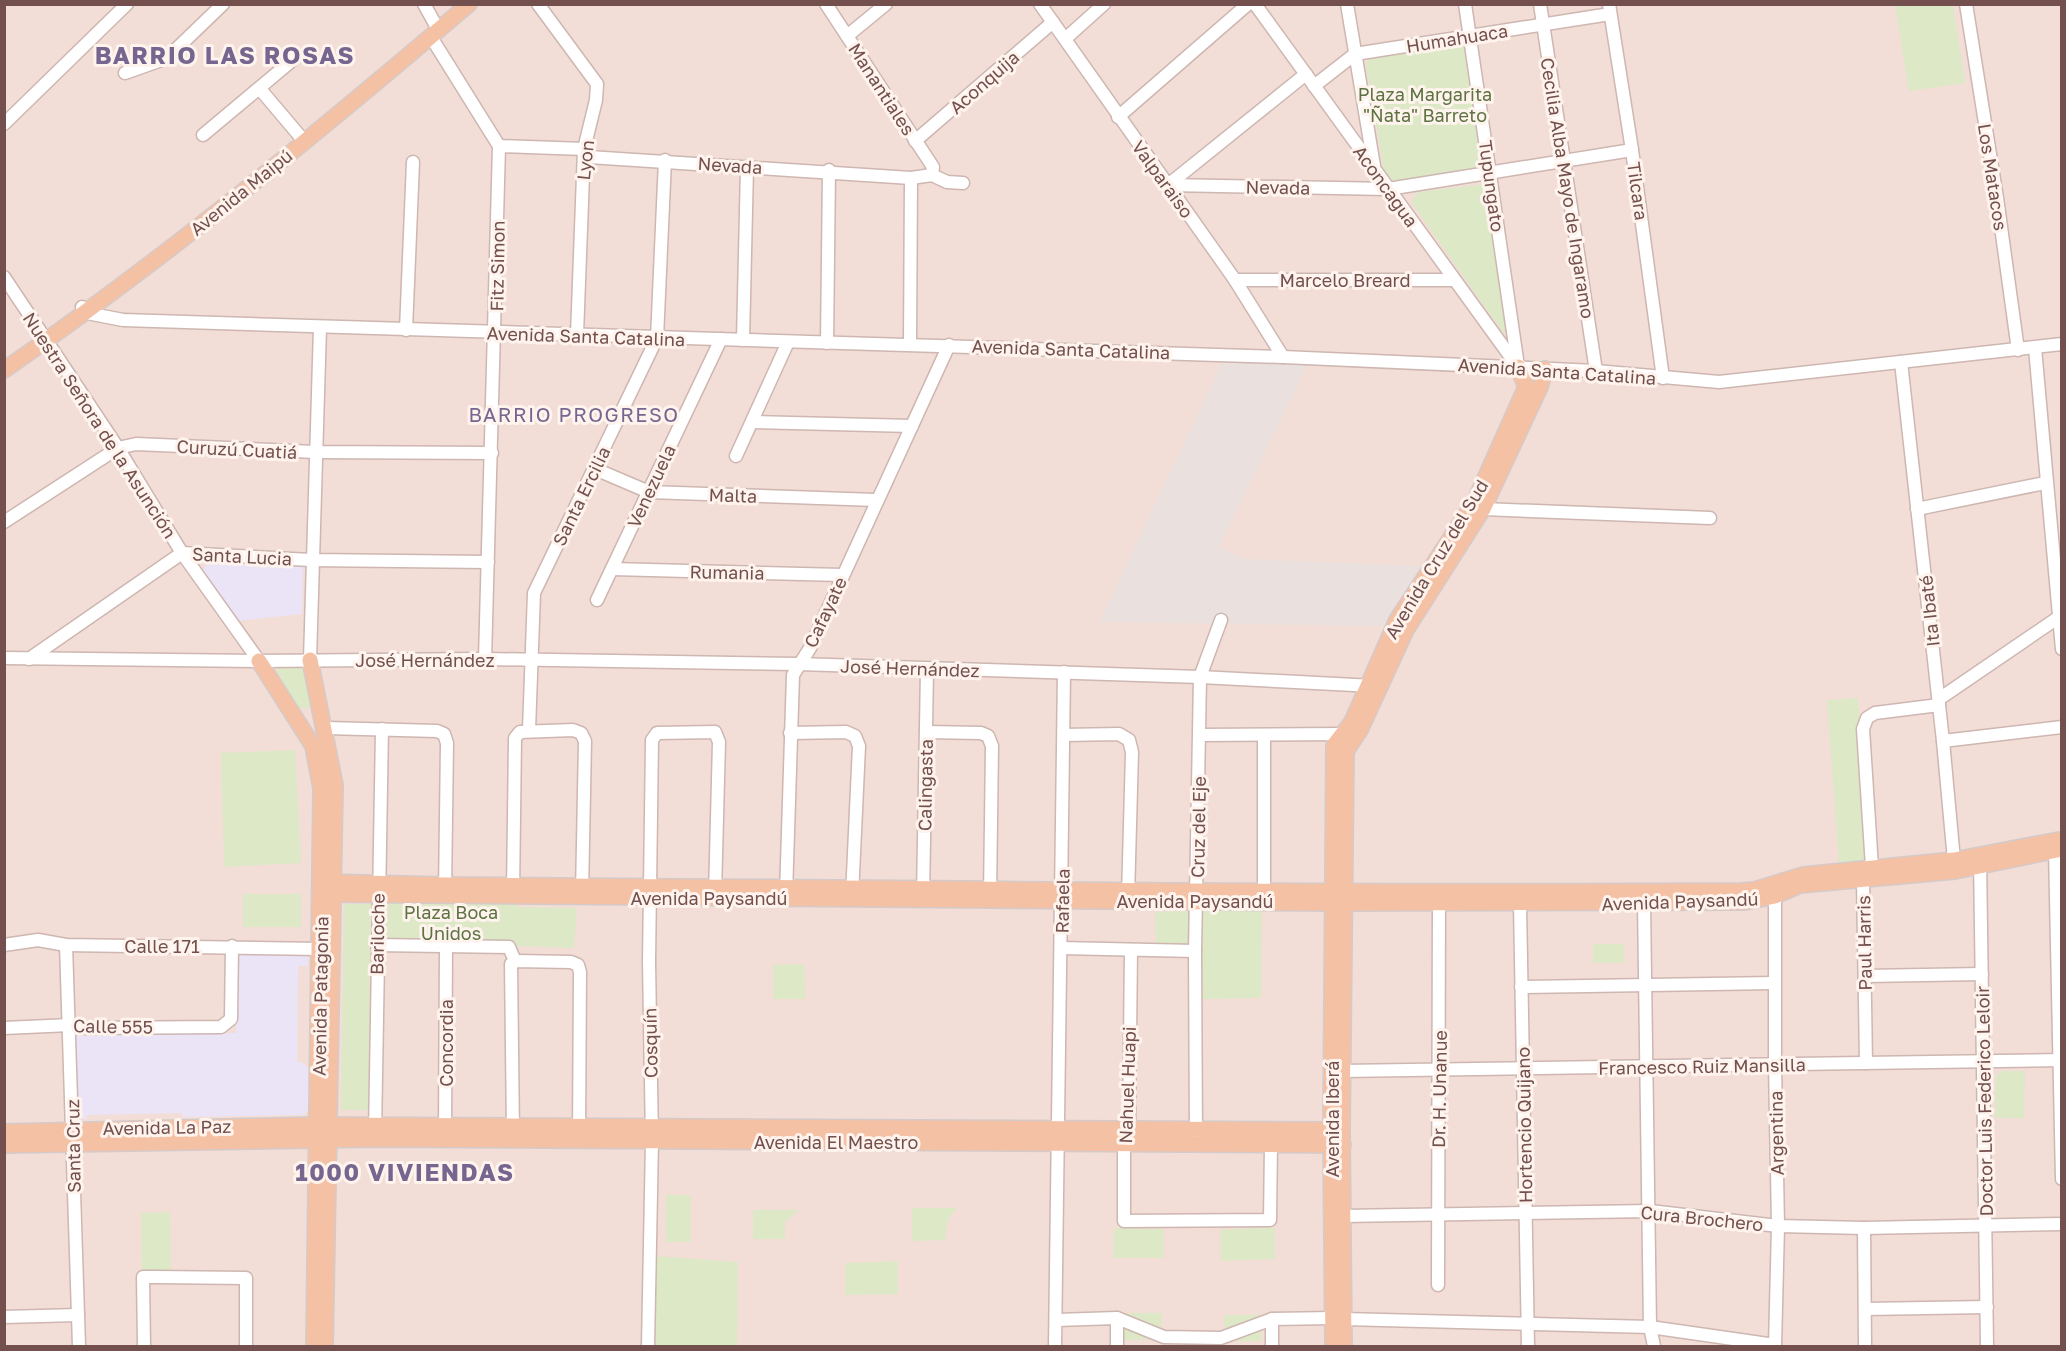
<svg xmlns="http://www.w3.org/2000/svg" width="2066" height="1351" font-family="'Golos Text',sans-serif">
<rect width="100%" height="100%" fill="#fbeee7"/>
<rect fill="#f2ded6" x="5" y="5" width="2056" height="1341"/>
<path fill="#eae0dd" d="M1223,360L1308,365L1219,547L1245,559L1424,566L1387,626L1099,622Z"/>
<g fill="#ebe4f7">
<path d="M207,564L303,566L302,614L236,621L203,570Z"/>
<path d="M238,952L308,953V966H298L297,1062L303,1063L308,1068L309,1109L303,1115L182,1117V1113L87,1115V1119H79L75,1036L236,1033Z"/>
</g>
<g fill="#dde8c6">
<path d="M1895,5H1953L1965,83L1909,91Z"/>
<path d="M1461,42L1467,43L1485,166L1396,181L1389,178L1384,171L1366,66L1367,59Z"/>
<path d="M1487,184L1510,328L1504,334L1411,202L1418,192Z"/>
<path d="M301,665L308,671L315,703L305,709L298,707L277,671L278,666Z"/>
<path d="M1858,698L1869,862L1839,865L1827,700Z"/>
<path d="M295,750L301,863L224,867L221,753Z"/>
<rect x="243" y="894" width="58" height="33"/>
<path d="M385,902L517,903V907L577,908L574,948L515,946V942L384,941Z"/>
<path d="M344,904H371L368,1110H341Z"/>
<path d="M1262,904L1261,998L1199,999L1198,905Z"/>
<path d="M1192,911L1193,944L1156,945L1155,912Z"/>
<rect x="1593" y="944" width="31" height="19"/>
<path d="M804,964L805,999H773V965Z"/>
<path d="M2001,1071H2025L2024,1118H1995L1996,1076Z"/>
<rect x="666" y="1195" width="25" height="47"/>
<path d="M912,1208H957L948,1219L945,1240L912,1241Z"/>
<path d="M753,1210H799L785,1222V1239H753Z"/>
<path d="M170,1212L171,1270L142,1271L141,1213Z"/>
<path d="M1275,1227V1259L1221,1261L1220,1230Z"/>
<path d="M1114,1228L1164,1229V1258H1113Z"/>
<path d="M654,1256L738,1262L737,1346H656Z"/>
<path d="M898,1261V1294L845,1295V1263Z"/>
<path d="M1123,1313H1162L1161,1339L1123,1340Z"/>
<path d="M1224,1315H1261V1341H1225Z"/>
</g>
<g fill="none" stroke-linecap="round" stroke-linejoin="round">
<g stroke="#ceb6b1" stroke-width="15">
<g id="minor">
<path d="M424,4L439,31"/>
<path d="M538,4L597,84L596,100L584,149L577,335"/>
<path d="M826,4L933,167L932,175"/>
<path d="M1040,4L1235,280L1283,357"/>
<path d="M1255,4L1518,367"/>
<path d="M1347,4L1374,166"/>
<path d="M1465,4L1518,366"/>
<path d="M1540,4L1596,371"/>
<path d="M1609,4L1632,150L1663,378"/>
<path d="M1966,4L1997,198L2018,350"/>
<path d="M847,36L886,4"/>
<path d="M431,37L499,146L485,659"/>
<path d="M1065,39L1104,4"/>
<path d="M125,73L167,58L223,4"/>
<path d="M1314,86L1355,54L1610,14"/>
<path d="M260,89L304,141"/>
<path d="M1118,117L1248,4"/>
<path d="M4,124L127,4"/>
<path d="M203,135L295,58"/>
<path d="M915,141L1053,22"/>
<path d="M499,146L584,149L589,157L911,178L932,175L947,182L963,183"/>
<path d="M1168,185L1388,189L1632,150"/>
<path d="M1168,185L1306,74"/>
<path d="M4,277L118,448L182,553L259,661"/>
<path d="M1235,280H1454"/>
<path d="M82,307L87,313L123,320L1283,357L1596,371L1719,382L2062,344"/>
<path d="M406,330L413,162"/>
<path d="M743,340L747,167"/>
<path d="M827,343L829,170"/>
<path d="M910,344L911,178"/>
<path d="M2035,348L2062,649"/>
<path d="M1901,362L1943,741L1954,860"/>
<path d="M752,422L912,426"/>
<path d="M736,456L788,342"/>
<path d="M595,469L649,492L876,500"/>
<path d="M1483,509L1710,518"/>
<path d="M1917,509L2045,483"/>
<path d="M4,522L118,448L136,444L315,452L492,453"/>
<path d="M612,569L842,575"/>
<path d="M597,600L721,339"/>
<path d="M4,658L259,661L485,659L798,664L1200,677L1374,686"/>
<path d="M29,659L182,553L311,560L488,562"/>
<path d="M310,660L320,327"/>
<path d="M1939,699L2062,615"/>
<path d="M326,728L437,731L444,734L447,743L445,892"/>
<path d="M529,730L534,593L657,338L665,160"/>
<path d="M926,732L981,733L988,736L992,746L990,896"/>
<path d="M790,733L846,732L855,736L859,746L852,896"/>
<path d="M1064,735L1119,734L1129,740L1132,752L1128,897"/>
<path d="M1200,735L1342,734"/>
<path d="M1264,735V899"/>
<path d="M1943,741L2062,727"/>
<path d="M2055,850L2062,1179"/>
<path d="M1980,859L1987,1346"/>
<path d="M513,894L515,738L520,732L573,730L581,733L585,741L582,894"/>
<path d="M786,895L793,675L810,648L949,345"/>
<path d="M923,896L927,670"/>
<path d="M1644,903L1650,1327L1654,1346"/>
<path d="M1520,904L1528,1346"/>
<path d="M4,945L38,940L66,945L321,949"/>
<path d="M66,945L79,1346"/>
<path d="M377,945L509,947L515,961"/>
<path d="M1061,948L1195,951"/>
<path d="M1131,950L1129,1130L1124,1144V1221L1270,1220L1271,1145"/>
<path d="M1865,976L1982,974"/>
<path d="M1521,987L1774,983"/>
<path d="M4,1028L70,1025L87,1028L221,1027L231,1019L232,946"/>
<path d="M1866,1063L1863,879L1872,867L1863,729L1867,718L1875,713L1939,705"/>
<path d="M1342,1071L2062,1060"/>
<path d="M445,1132L446,946"/>
<path d="M513,1132L511,964L515,961L571,962L578,965L580,972L579,1134"/>
<path d="M375,1133L382,729"/>
<path d="M1196,1138L1195,951L1200,677L1221,620"/>
<path d="M1343,1216L1650,1211L1778,1226L1864,1228L2062,1224"/>
<path d="M1864,1228L1865,1346"/>
<path d="M1438,1285L1439,894"/>
<path d="M1865,1309L1987,1307"/>
<path d="M4,1317L78,1315"/>
<path d="M1117,1318L1164,1337L1221,1338L1272,1319"/>
<path d="M1344,1319L1650,1327L1775,1345"/>
<path d="M1056,1320L1117,1318V1346"/>
<path d="M144,1346L143,1277H156L246,1278V1346"/>
<path d="M648,1346L652,1141L649,962L652,740L657,733L715,732L719,742L715,894"/>
<path d="M1055,1346L1064,672"/>
<path d="M1272,1346V1319L1333,1318"/>
<path d="M1775,1346L1778,1226L1775,1065V889"/>
</g>
</g>
<g stroke="#d5caca" stroke-width="18">
<g id="major">
<path d="M4,370C166,258 319,132 469,4"/>
<path d="M310,660L335,785L325,1346"/>
<path d="M259,661L313,746L321,788L314,1346"/>
<path d="M322,882L445,885C877,888 1310,894 1742,891L1754,890L1803,875L1954,860L2059,840"/>
<path d="M322,894L1333,903L1745,902L1775,896L1800,885L1955,871L2062,849"/>
<path d="M4,1132L317,1125L1342,1130"/>
<path d="M4,1145L375,1139L1343,1145"/>
<path d="M1333,1346L1331,1131L1334,745L1352,722L1397,620L1475,501L1526,387L1518,367"/>
<path d="M1344,1346L1342,1130L1346,751L1360,730L1406,630L1483,509L1540,387L1545,369"/>
</g>
</g>
<use href="#minor" stroke="#fff" stroke-width="12"/>
<use href="#major" stroke="#f5c1a4" stroke-width="15"/>
</g>
<g text-anchor="middle" dominant-baseline="central" stroke-width="6" stroke-linejoin="round" paint-order="stroke">
<g font-size="18" fill="#73504d" stroke="#fef3ed">
<text transform="translate(1457 38) rotate(-9)">Humahuaca</text>
<text transform="translate(984 82) rotate(-41)">Aconquija</text>
<text transform="translate(882 89) rotate(57)">Manantiales</text>
<text transform="translate(585 160) rotate(-84)">Lyon</text>
<text transform="translate(730 165) rotate(4)">Nevada</text>
<text transform="translate(1993 177) rotate(81)">Los Matacos</text>
<text transform="translate(1163 179) rotate(54)">Valparaiso</text>
<text transform="translate(1386 186) rotate(54)">Aconcagua</text>
<text transform="translate(1492 186) rotate(82)">Tupungato</text>
<text transform="translate(1278 187) rotate(1)">Nevada</text>
<text transform="translate(1568 188) rotate(81)">Cecilia Alba Mayo de Ingaramo</text>
<text transform="translate(1638 191) rotate(82)">Tilcara</text>
<text transform="translate(241 192) rotate(-39)">Avenida Maipú</text>
<text transform="translate(497 266) rotate(-89)">Fitz Simon</text>
<text x="1345" y="280">Marcelo Breard</text>
<text transform="translate(586 336) rotate(2)">Avenida Santa Catalina</text>
<text transform="translate(1071 349) rotate(2)">Avenida Santa Catalina</text>
<text transform="translate(1557 371) rotate(4)">Avenida Santa Catalina</text>
<text transform="translate(100 425) rotate(57)">Nuestra Señora de la Asunción</text>
<text transform="translate(237 449) rotate(3)">Curuzú Cuatiá</text>
<text transform="translate(651 486) rotate(-65)">Venezuela</text>
<text transform="translate(733 495) rotate(2)">Malta</text>
<text transform="translate(581 496) rotate(-64)">Santa Ercilia</text>
<text transform="translate(242 556) rotate(3)">Santa Lucia</text>
<text transform="translate(1436 559) rotate(-59)">Avenida Cruz del Sud</text>
<text transform="translate(727 572) rotate(1)">Rumania</text>
<text transform="translate(1929 611) rotate(-96)">Ita Ibaté</text>
<text transform="translate(825 612) rotate(-65)">Cafayate</text>
<text x="425" y="660">José Hernández</text>
<text transform="translate(910 668) rotate(2)">José Hernández</text>
<text transform="translate(925 785) rotate(-89)">Calingasta</text>
<text transform="translate(1198 827) rotate(-89)">Cruz del Eje</text>
<text x="709" y="898">Avenida Paysandú</text>
<text transform="translate(1062 901) rotate(-89)">Rafaela</text>
<text x="1195" y="901">Avenida Paysandú</text>
<text transform="translate(1680 901) rotate(-2)">Avenida Paysandú</text>
<text transform="translate(377 934) rotate(-89)">Bariloche</text>
<text transform="translate(1864 943) rotate(-91)">Paul Harris</text>
<text x="162" y="946">Calle 171</text>
<text transform="translate(320 996) rotate(-89)">Avenida Patagonia</text>
<text transform="translate(113 1026) rotate(1)">Calle 555</text>
<text transform="translate(446 1043) rotate(-90)">Concordia</text>
<text transform="translate(650 1043) rotate(-91)">Cosquín</text>
<text transform="translate(1702 1066) rotate(-1)">Francesco Ruiz Mansilla</text>
<text transform="translate(1127 1085) rotate(-88)">Nahuel Huapi</text>
<text transform="translate(1439 1089) rotate(-89)">Dr. H. Unanue</text>
<text transform="translate(1984 1101) rotate(-91)">Doctor Luis Federico Leloir</text>
<text transform="translate(1332 1119) rotate(-90)">Avenida Iberá</text>
<text transform="translate(1524 1125) rotate(-91)">Hortencio Quijano</text>
<text transform="translate(167 1127) rotate(-1)">Avenida La Paz</text>
<text transform="translate(1776 1133) rotate(-91)">Argentina</text>
<text x="836" y="1142">Avenida El Maestro</text>
<text transform="translate(73 1146) rotate(-91)">Santa Cruz</text>
<text transform="translate(1702 1218) rotate(6)">Cura Brochero</text>
</g>
<g font-size="18" fill="#5e7342" stroke="#fef3ed">
<text x="1425" y="94">Plaza Margarita<tspan x="1425" dy="21">"Ñata" Barreto</tspan></text>
<text x="451" y="912">Plaza Boca<tspan x="451" dy="21">Unidos</tspan></text>
</g>
<g font-size="20" letter-spacing="1.5" fill="#76658f" stroke="#fef3ed">
<text x="574" y="414">BARRIO PROGRESO</text>
</g>
<g font-size="24" font-weight="bold" letter-spacing="1.5" fill="#76658f" stroke="#fef3ed">
<text x="225" y="54">BARRIO LAS ROSAS</text>
<text x="405" y="1171">1000 VIVIENDAS</text>
</g>
</g>
<rect width="2066" height="1351" fill="none" stroke="#73504d" stroke-width="12"/>
</svg>
